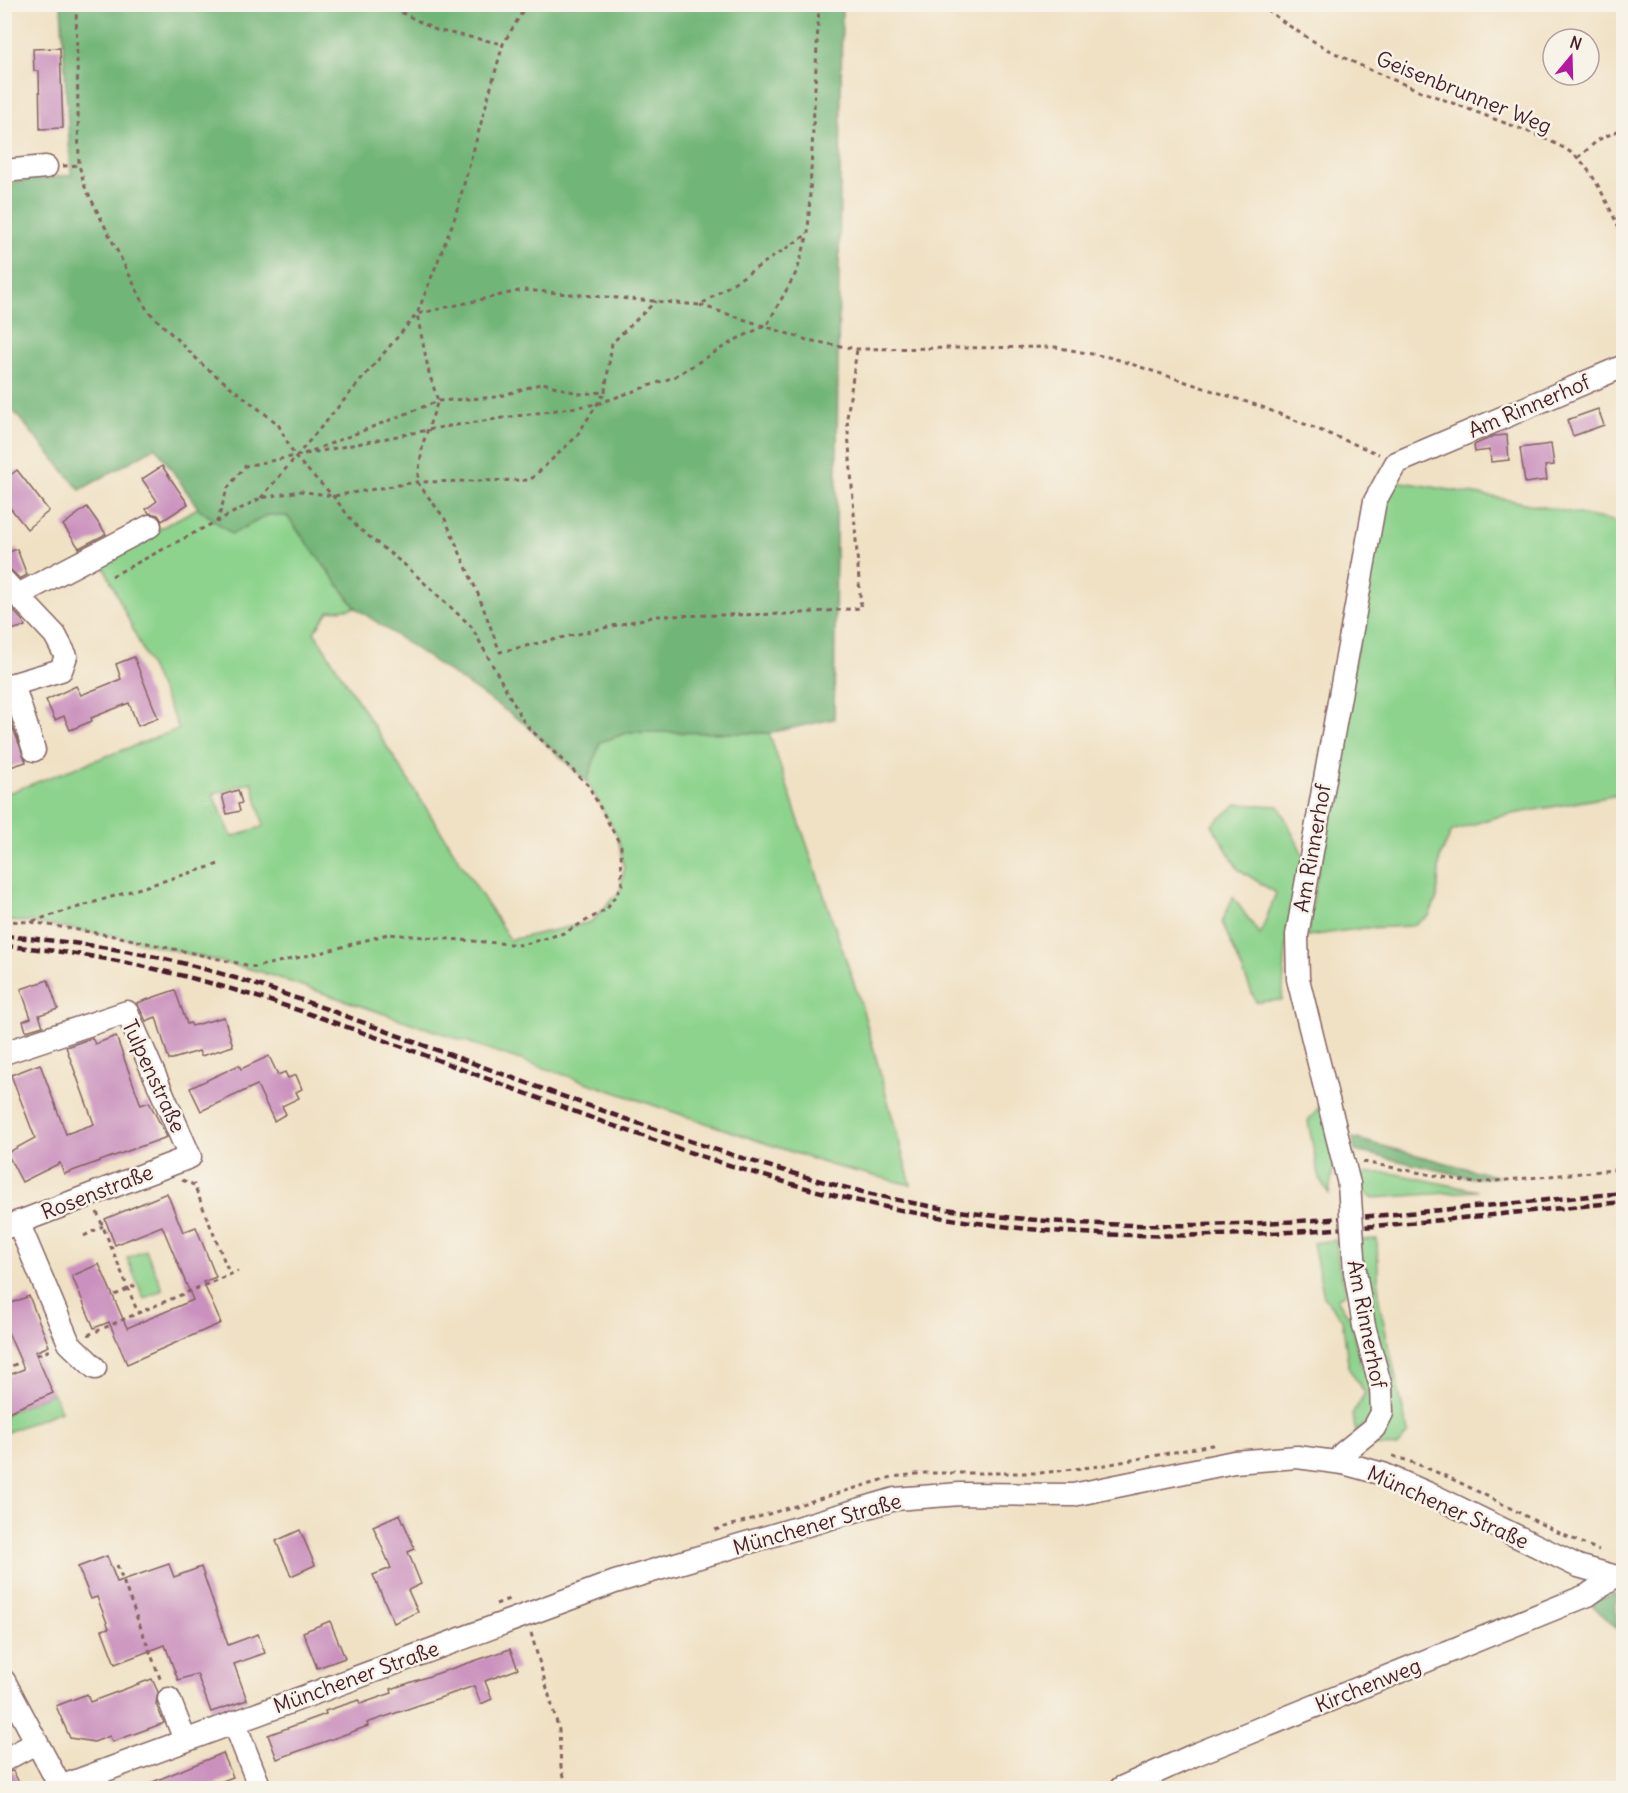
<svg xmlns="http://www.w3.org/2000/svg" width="1628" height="1793" font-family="Delius,sans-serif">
<rect width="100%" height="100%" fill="#f7f3e8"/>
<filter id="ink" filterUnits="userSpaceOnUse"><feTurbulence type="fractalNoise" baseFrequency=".0167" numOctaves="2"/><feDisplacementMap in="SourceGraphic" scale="12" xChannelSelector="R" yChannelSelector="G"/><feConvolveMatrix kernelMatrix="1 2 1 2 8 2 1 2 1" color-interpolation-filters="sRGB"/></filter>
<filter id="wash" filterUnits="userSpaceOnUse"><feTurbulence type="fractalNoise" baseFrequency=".008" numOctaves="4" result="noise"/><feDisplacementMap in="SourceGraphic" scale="24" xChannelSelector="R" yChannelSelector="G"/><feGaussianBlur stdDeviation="1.35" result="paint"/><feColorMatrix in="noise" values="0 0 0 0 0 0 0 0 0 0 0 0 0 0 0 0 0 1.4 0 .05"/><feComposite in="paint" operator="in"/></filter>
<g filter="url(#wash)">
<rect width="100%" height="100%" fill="#f0e1c4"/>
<g fill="#8dd38d" stroke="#6c795c" stroke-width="1.5" fill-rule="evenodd">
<path d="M1396,481L1505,499L1623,523V794L1496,817L1452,831L1440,857L1437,898L1429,916L1411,926L1365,928L1307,936L1381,507Z"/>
<path d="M198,508L232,534L268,515L287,516L356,608L329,611L314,632L510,940L591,922L620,891L624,869L618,837L587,782L600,742L630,732L769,733L862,1007L911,1185L830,1165L261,972L120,937L31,922L5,921V794L179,729L101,560ZM252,782L264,826L232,837L213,794Z"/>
<path d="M1237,804L1279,806L1304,857L1287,940L1282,1000L1256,1002L1222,922L1233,897L1260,935L1276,893L1238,869L1212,825Z"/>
<path d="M1323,1102L1334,1163L1329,1194L1319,1178L1308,1121Z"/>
<path d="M1367,1173H1392L1478,1191L1372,1198L1352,1184Z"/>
<path d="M1377,1239L1379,1301L1408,1433L1397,1447L1361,1445L1387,1422L1359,1271L1358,1240Z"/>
<path d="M1336,1240L1339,1267L1347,1292L1337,1299L1351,1320L1360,1362L1377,1397L1369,1422L1356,1432L1352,1415L1365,1393L1349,1369L1342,1319L1324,1297L1313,1243Z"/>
<path d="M146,1250L163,1290L144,1299L127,1258Z"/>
<path d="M53,1393L61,1411L5,1433V1414Z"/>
</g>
<g fill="#72b578" stroke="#5e6a52" stroke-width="1.5">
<path d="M61,5H842L834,719L769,733L629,732L600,742L587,782L525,724L356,608L287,516L268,515L232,534L198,508L156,447L80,490L5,401L4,183L71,175Z"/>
<path d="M1353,1138L1499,1177L1473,1178L1355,1151Z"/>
<path d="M1616,1593V1628L1589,1602Z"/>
</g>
<g id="blocks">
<g fill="#ca91be">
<path d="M60,48L63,128L40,129L39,71H34L33,49Z"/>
<path d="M1598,409L1604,425L1573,436L1567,420Z"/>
<path d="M1507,435L1509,460L1491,462L1490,450L1475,452L1474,445L1494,436Z"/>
<path d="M1551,444L1554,465L1545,466L1547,480L1525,483L1520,448Z"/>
<path d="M162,466L188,504L162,521L158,515L149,513L146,509L157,501L142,479Z"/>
<path d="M17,470L49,511L27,529L4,500V480Z"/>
<path d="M87,507L106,534L79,548L63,525Z"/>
<path d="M17,549L27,575L20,579L9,568L4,558V554Z"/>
<path d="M4,601L23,621L25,626L4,632Z"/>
<path d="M134,657L158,718L138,726L129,703L91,718L92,721L70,730L64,716L55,720L46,700L76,686L81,695L121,679L116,664Z"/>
<path d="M4,705L26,762L4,769Z"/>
<path d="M238,790L242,803L238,804L240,811L227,814L222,795Z"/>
<path d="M48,980L58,1009L39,1015L43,1026L26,1031L23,1021L31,1018L21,989Z"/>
<path d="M175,990L187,1024L190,1023L192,1026L224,1017L233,1046L201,1056L199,1051L169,1060L156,1017L146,1021L137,1003Z"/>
<path d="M116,1036L141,1105L149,1102L167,1137L64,1174L60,1163L22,1182L7,1153L35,1138L11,1075L40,1064L66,1134L94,1124L66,1047L92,1038L95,1044Z"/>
<path d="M269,1056L278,1075L285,1072L288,1078L296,1075L302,1089L296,1092L299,1098L282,1106L286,1114L274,1121L257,1085L201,1111L190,1088L239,1065L241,1069Z"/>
<path d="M167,1193L183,1232L196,1227L216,1277L203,1282L221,1323L127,1364L109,1322L94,1328L72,1276L99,1264L127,1328L193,1300L162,1226L115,1245L105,1219Z"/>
<path d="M29,1296L49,1346L35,1352L53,1393L4,1414V1377L24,1369L4,1323V1306Z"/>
<path d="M400,1514L415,1549L408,1552L421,1584L408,1590L418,1612L394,1623L373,1575L391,1568L373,1526Z"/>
<path d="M300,1530L315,1565L291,1576L276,1541Z"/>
<path d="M107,1556L117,1582L169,1564L174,1577L201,1567L228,1645L258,1634L265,1653L234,1664L247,1700L211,1712L197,1674L178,1680L165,1645L115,1664L102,1630L109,1628L97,1597L91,1599L78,1567Z"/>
<path d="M330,1621L345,1658L317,1668L303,1632Z"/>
<path d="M510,1649L518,1669L485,1681L492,1699L481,1704L474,1686L367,1723L368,1726L277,1759L268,1735L326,1714L325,1711L359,1700L360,1704L392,1693L391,1689Z"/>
<path d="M152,1679L158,1692L156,1704L164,1723L112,1742L110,1736L94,1742L70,1738L56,1706L87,1694L90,1702Z"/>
<path d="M223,1753L233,1777L204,1788H138Z"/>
<path d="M13,1771L22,1788H4V1773Z"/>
</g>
</g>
</g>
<g filter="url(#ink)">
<use href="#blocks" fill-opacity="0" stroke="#846361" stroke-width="1.5"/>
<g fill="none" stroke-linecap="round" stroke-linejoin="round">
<g stroke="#846361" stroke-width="25">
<g id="minor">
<path d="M4,171L46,167"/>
<path d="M4,581L55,635L66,656L61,670L4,687"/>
<path d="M18,595L150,526"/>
<path d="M13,684L34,750"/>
<path d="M4,1053L127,1012L190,1157L4,1228"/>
<path d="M1349,1184L1298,979L1297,935L1375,501L1396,463L1624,366"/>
<path d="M18,1222L69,1343L95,1368"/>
<path d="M1343,1463V1453L1374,1428L1382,1413L1381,1387L1364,1326L1355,1271"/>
<path d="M4,1681L61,1788"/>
<path d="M169,1699L185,1740"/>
<path d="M234,1722L260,1788"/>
<path d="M4,1760L36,1743"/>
<path d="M60,1787L615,1582L895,1499L960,1494L1073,1495L1234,1462L1297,1457L1343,1463L1383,1474L1434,1496L1578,1566L1624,1579"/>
<path d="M1121,1788L1192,1756L1588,1595L1612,1578"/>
</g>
</g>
<g stroke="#846361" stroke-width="3" stroke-dasharray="4.5 4.5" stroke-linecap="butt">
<path d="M385,4L436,30L503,44"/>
<path d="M527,4L503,44L454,220L417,314L429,373L438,401L423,443L417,482L445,519L478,594L500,652L656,616L791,614L861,608L847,418L857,349"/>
<path d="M1260,4C1325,58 1406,85 1484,115C1506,124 1563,142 1579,159C1599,180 1611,213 1624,238"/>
<path d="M1578,158L1598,140L1624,128"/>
<path d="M63,166L79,165"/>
<path d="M700,305L807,340L857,349L1055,347L1113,358L1262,407L1379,454"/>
<path d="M304,454L438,401L497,397L543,383L580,394L605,392L612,343L656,301"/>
<path d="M261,498L417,314L523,290L700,305L808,234L819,4"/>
<path d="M217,523L227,489L245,466L443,427L597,404L674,377L735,340L767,325L797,271L808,234"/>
<path d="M112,576L261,498L300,491L333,496L417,482L530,480L576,437L605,392"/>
<path d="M4,921L31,922L120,937L255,967L324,952L388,934L522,945L564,933L607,909L622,885L621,846L588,785L525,724L471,626L406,566L357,527L333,496L295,457L278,424L204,366L147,310L85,187L79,165L76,4"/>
<path d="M33,921L219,864"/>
<path d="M1363,1162L1475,1183L1624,1169"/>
<path d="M182,1180L194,1185L230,1275"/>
<path d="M97,1212L138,1313L238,1271"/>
<path d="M84,1236L103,1226"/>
<path d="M115,1295L138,1284"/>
<path d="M88,1335L138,1313"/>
<path d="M37,1355L51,1350"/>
<path d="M4,1369L21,1362"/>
<path d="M1393,1456C1465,1478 1529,1523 1599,1550"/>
<path d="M715,1530L892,1477L925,1473H1040L1100,1466L1217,1444"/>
<path d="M117,1565L161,1681"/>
<path d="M496,1604L509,1599"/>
<path d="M531,1633L559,1730L561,1767L568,1788"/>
</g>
<use href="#minor" stroke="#fff" stroke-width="22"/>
<g stroke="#4a1f2b" stroke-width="4.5" stroke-dasharray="9 4.5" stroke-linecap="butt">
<path d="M4,936C66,941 127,949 186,964C267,985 345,1016 423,1045C567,1097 710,1154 859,1191C1109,1254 1370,1215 1624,1193"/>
<path d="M4,946C145,956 268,998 400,1046C535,1096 670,1151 810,1189C915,1217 1023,1233 1132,1235C1296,1239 1461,1217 1624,1202"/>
</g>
<g stroke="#846361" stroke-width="25" stroke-linecap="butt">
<path id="minor-bridge" d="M1349,1184L1355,1271"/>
</g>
<use href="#minor-bridge" stroke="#fff" stroke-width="22"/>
</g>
</g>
<g text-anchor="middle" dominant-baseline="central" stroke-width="5" stroke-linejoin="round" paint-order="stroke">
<g font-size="21" fill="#4a1f2b" stroke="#f7f3e8">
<text transform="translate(1464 92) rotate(22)">Geisenbrunner Weg</text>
<text transform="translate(1529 406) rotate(-23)">Am Rinnerhof</text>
<text transform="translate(1312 848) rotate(-80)">Am Rinnerhof</text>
<text transform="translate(154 1076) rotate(65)">Tulpenstraße</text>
<text transform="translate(97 1192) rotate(-21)">Rosenstraße</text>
<text transform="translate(1367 1324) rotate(79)">Am Rinnerhof</text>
<text transform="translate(1448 1507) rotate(24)">Münchener Straße</text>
<text transform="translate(817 1524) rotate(-16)">Münchener Straße</text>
<text transform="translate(356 1677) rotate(-20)">Münchener Straße</text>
<text transform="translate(1368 1685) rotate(-22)">Kirchenweg</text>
</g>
</g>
<rect width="1628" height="1793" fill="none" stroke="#f7f3e8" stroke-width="24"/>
<g transform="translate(1571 57) rotate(19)"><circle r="28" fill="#f7f3e8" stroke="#b29e9c" stroke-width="1.5"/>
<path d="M0-4.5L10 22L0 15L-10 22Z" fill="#b5179e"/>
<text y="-9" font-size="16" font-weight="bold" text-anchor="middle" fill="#4a1f2b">N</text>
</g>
</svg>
